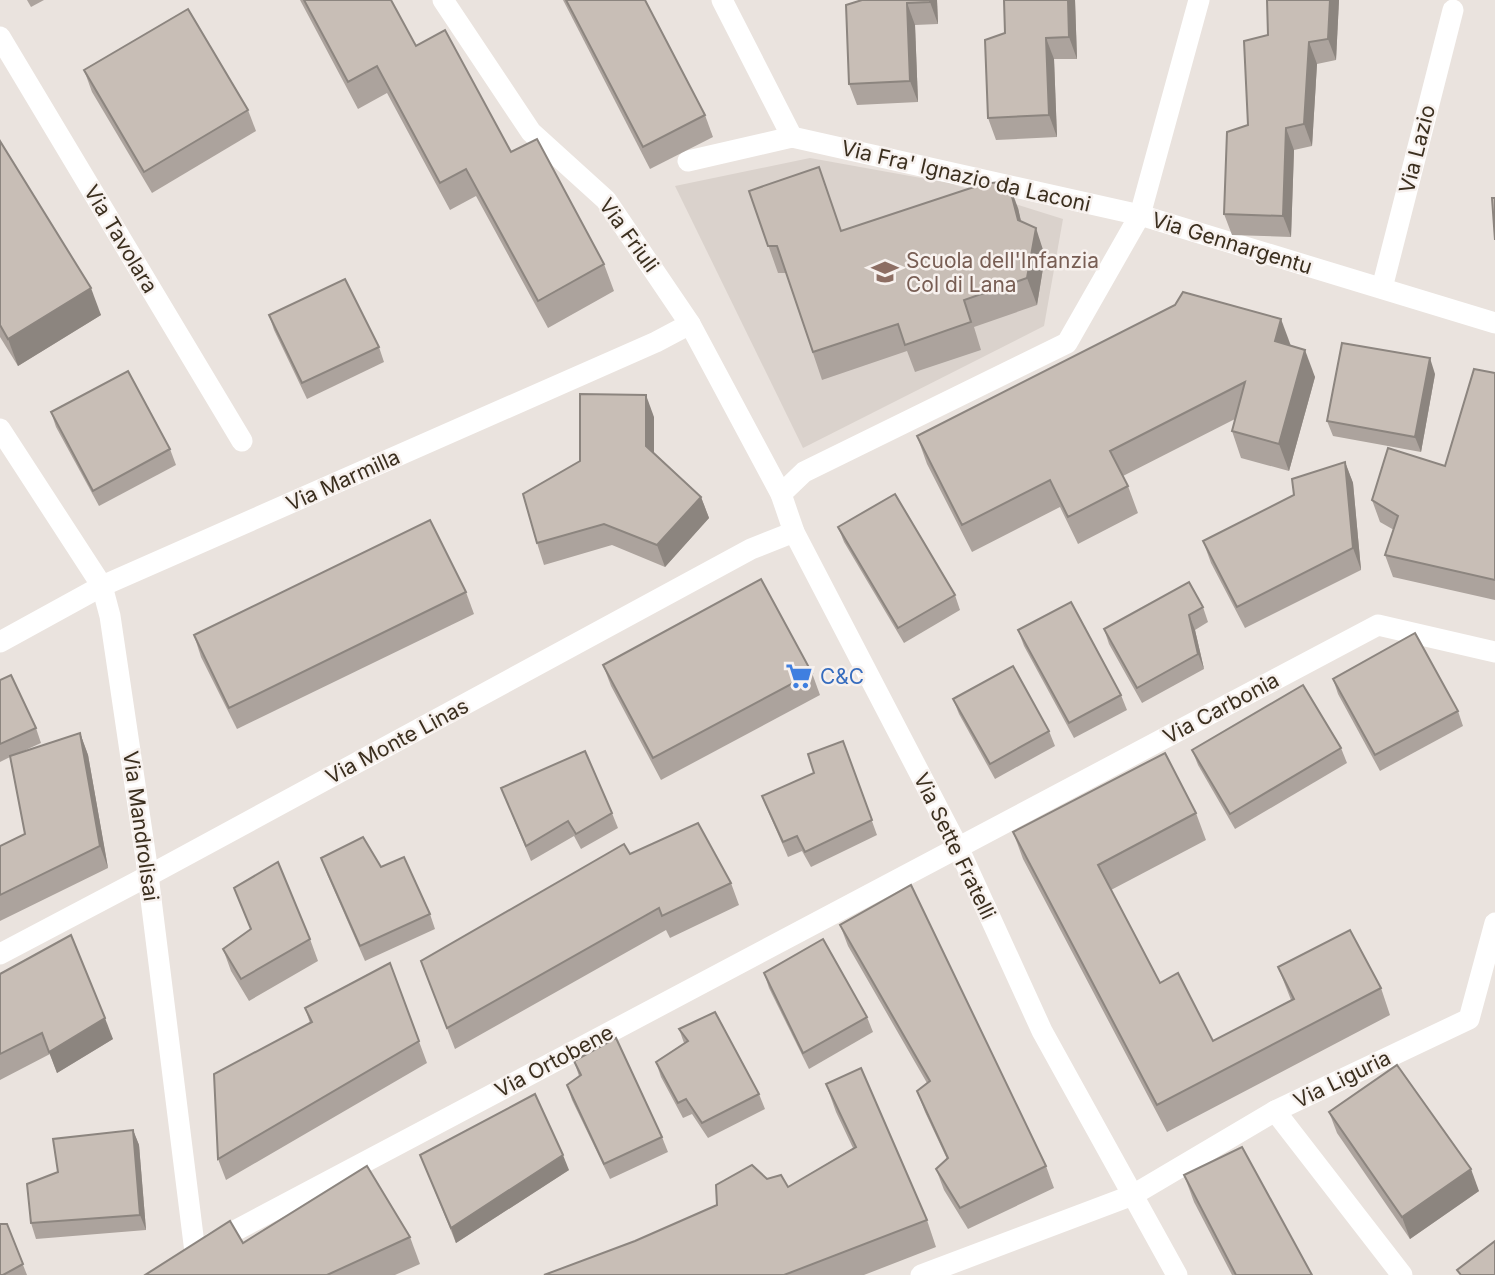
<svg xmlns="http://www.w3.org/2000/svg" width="1495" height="1275" font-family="Inter,sans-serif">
<rect width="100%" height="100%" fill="#eae3de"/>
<path fill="#dad2cc" d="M810,158L949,183L1063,219L1044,326L803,448L675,186Z"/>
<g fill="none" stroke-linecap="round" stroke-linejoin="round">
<g stroke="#fff" stroke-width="21">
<path d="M443,0L531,132L606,200L690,324L781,494L794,532L958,847L1042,1031L1177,1275"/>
<path d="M722,0L792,137"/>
<path d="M0,37L242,441"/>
<path d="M688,161L792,137L1140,215L1495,323"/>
<path d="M1382,288L1453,10"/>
<path d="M0,429L102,586L110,616L146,859L195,1252"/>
<path d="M781,494L804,472L1067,343L1140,215L1199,0"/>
<path d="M0,642L102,586L656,342L690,324"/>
<path d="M0,954L148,876L751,549L794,532"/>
<path d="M1275,1111L1402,1275"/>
<path d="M212,1243L1378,625L1495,652"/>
<path d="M921,1275L1133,1195L1275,1111L1469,1019L1495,923"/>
</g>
</g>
<g fill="#aca39d">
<path d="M27,0H44L31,7Z"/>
<path d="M300,0H391L416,46L511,152L604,264L614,291L548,328L476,196L450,210L387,93L358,109Z"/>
<path d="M563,0H645L705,115L713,137L650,169Z"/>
<path d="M862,0H937L938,24L915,25L918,102L857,105L849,84Z"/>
<path d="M1004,0H1075L1077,59H1054L1057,137L996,140L988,118L1005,33Z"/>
<path d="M1267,0H1339L1336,60L1317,64L1312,146L1294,150L1291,237L1232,235L1224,214L1248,125L1268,35Z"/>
<path d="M84,70L248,110L256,131L152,193L92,92Z"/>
<path d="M0,141L101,315L18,366L0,337Z"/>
<path d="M749,191L842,231L1018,208L1021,222L1045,256L1037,305L974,327L981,350L915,372L907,351L822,380L786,273H778Z"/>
<path d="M269,315L379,347L384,362L307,399L274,330Z"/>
<path d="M1291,346L1315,377L1289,471L1241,458L1232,431L1235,419L1123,476L1128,486L1138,513L1078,544L1060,507L972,552L927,464L917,436Z"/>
<path d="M1495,373V600L1393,577L1385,555L1394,530L1380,522L1372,500L1445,466Z"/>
<path d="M1435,374L1421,452L1333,436L1327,421Z"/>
<path d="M51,412L170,449L176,465L99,506L56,427Z"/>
<path d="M654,417V453L701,497L709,518L665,567L612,545L544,565L537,543L580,461Z"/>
<path d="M1345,462L1353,483L1361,570L1245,628L1211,563L1203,541L1294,495Z"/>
<path d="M838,527L955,595L960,610L904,643L844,542Z"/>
<path d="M466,592L474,614L237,729L201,657L194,635Z"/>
<path d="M1203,607L1208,622L1195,630L1204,669L1142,703L1109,644L1104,629Z"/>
<path d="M1018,630L1121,695L1127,710L1074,738L1024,646Z"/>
<path d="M603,665L812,673L820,695L661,780L611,686Z"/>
<path d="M1333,679L1458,711L1463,726L1380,771L1338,694Z"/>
<path d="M0,680L36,728L41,743L19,753L80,733L88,755L108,868L0,921V846L25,834L10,757L0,762Z"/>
<path d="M953,699L1049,731L1055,746L995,779L959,714Z"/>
<path d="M843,741L877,835L811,867L802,851L788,857L768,811L762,796L814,773Z"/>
<path d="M1341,748L1347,763L1235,829L1198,765L1192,750Z"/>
<path d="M501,788L612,813L618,828L581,849L574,836L531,861Z"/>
<path d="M1196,813L1206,840L1111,890L1160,983L1213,1041L1291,1000L1278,967L1381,988L1390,1015L1167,1132L1023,859L1013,832Z"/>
<path d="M630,854L731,883L739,905L670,938L666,930L455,1049L429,982Z"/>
<path d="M321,858L430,914L435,929L365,961L327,874Z"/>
<path d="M234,888L310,939L318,961L249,1001L231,971L223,949L251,930Z"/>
<path d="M840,925L1046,1166L1054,1188L968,1229L944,1190L936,1169L947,1159L925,1112L917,1091L927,1083L848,946Z"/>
<path d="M390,963L427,1063L226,1180L218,1159L310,1023L305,1008Z"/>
<path d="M764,973L867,1017L873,1032L809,1069L769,988Z"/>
<path d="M0,974L113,1039L57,1073L50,1054L0,1080Z"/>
<path d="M679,1029L759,1094L765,1109L708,1138L692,1114L683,1118L661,1077L656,1062L684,1043Z"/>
<path d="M574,1061L662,1137L668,1152L610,1179L572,1100L567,1085L579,1076Z"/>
<path d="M826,1084L927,1220L936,1247L864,1275H544L635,1241L717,1205L767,1179L788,1187L853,1148L836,1112Z"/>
<path d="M1329,1112L1479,1191L1410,1239L1337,1133Z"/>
<path d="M133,1130L139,1145L146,1230L36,1239L31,1223L58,1172Z"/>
<path d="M420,1155L569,1170L456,1243Z"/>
<path d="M1184,1175L1312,1275H1232L1194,1202Z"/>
<path d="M7,1224L27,1275H0Z"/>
<path d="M410,1237L420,1264L395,1275H145L243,1243Z"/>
</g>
<g fill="#8c857f">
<path d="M930,0H937L938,24L930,2Z"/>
<path d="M1068,0H1075L1077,59L1069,37Z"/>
<path d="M1330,0H1339L1336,60L1328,39Z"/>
<path d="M907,3L915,25L918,102L910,81Z"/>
<path d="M1046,38L1054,59L1057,137L1049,115Z"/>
<path d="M1309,42L1317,64L1312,146L1304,124Z"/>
<path d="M1286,128L1294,150L1291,237L1283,216Z"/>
<path d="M1008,181L1018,208L1027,247L1018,220Z"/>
<path d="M1036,228L1045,256L1037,305L1027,278Z"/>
<path d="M91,288L101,315L18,366L8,339Z"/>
<path d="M1281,319L1291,346L1275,341Z"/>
<path d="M1305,350L1315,377L1289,471L1279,444Z"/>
<path d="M1430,358L1435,374L1421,452L1415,437Z"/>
<path d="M646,395L654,417V468L646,446Z"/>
<path d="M1345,462L1353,483L1361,570L1353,548Z"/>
<path d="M701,497L709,518L665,567L657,545Z"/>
<path d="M1189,615L1195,630L1204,669L1198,654Z"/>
<path d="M80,733L88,755L108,868L100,846Z"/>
<path d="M105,1018L113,1039L57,1073L49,1052Z"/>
<path d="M133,1130L139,1145L146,1230L140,1215Z"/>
<path d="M563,1155L569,1170L456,1243L451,1228Z"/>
<path d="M1471,1169L1479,1191L1410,1239L1402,1217Z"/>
</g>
<g fill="#c8beb6" stroke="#8c857f" stroke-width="2">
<path d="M304,0H391L416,46L445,30L511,152L537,139L604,264L538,301L466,169L440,183L377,66L348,82Z"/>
<path d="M566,0H645L705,115L643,147Z"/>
<path d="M862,0H930V2L907,3L910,81L849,84L846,5Z"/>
<path d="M1004,0H1068L1069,37L1046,38L1049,115L988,118L985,40L1005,33Z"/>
<path d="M1267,0H1330L1328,39L1309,42L1304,124L1286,128L1283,216L1224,214L1227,132L1248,125L1244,41L1268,35Z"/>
<path d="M188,9L248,110L144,172L84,70Z"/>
<path d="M0,141L91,288L8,339L0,325Z"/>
<path d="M819,167L841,231L983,184L1008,181L1018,220L1036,228L1027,278L964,300L971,322L905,345L898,324L813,352L777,246H768L749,191Z"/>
<path d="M1492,198H1495V240Z"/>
<path d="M345,279L379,347L302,383L269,315Z"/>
<path d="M1183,292L1281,319L1275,341L1305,350L1279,444L1232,431L1245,382L1110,451L1128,486L1068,517L1050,480L962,525L917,436L1175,305Z"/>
<path d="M1342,343L1430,358L1415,437L1327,421Z"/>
<path d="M1474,369L1495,373V580L1385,555L1398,516L1372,500L1388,448L1445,466Z"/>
<path d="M128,371L170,449L93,491L51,412Z"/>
<path d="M580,394L646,395V446L701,497L657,545L604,524L537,543L523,494L580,461Z"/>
<path d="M1345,462L1353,548L1237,607L1203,541L1294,495L1292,479Z"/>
<path d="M895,494L955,595L898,628L838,527Z"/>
<path d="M430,520L466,592L229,708L194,635Z"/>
<path d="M761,579L812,673L653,758L603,665Z"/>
<path d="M1189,582L1203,607L1189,615L1198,654L1137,688L1104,629Z"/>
<path d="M1071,602L1121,695L1069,723L1018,630Z"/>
<path d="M1415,633L1458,711L1375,755L1333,679Z"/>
<path d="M1013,666L1049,731L990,764L953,699Z"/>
<path d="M11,675L36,728L0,744V680Z"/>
<path d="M1303,685L1341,748L1230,814L1192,750Z"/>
<path d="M80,733L100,846L0,895V846L25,834L10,756Z"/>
<path d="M843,741L872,820L805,852L797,836L783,842L762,796L814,773L808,754Z"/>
<path d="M585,751L612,813L576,834L568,821L526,846L501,788Z"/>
<path d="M1165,753L1196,813L1098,865L1160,983L1178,973L1213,1041L1294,999L1278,967L1350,930L1381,988L1157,1105L1013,832Z"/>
<path d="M698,823L731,883L662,916L659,908L447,1028L421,961L624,844L630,854Z"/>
<path d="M363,837L381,867L404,857L430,914L360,946L321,858Z"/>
<path d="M278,862L310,939L241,979L223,949L251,929L234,888Z"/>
<path d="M911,885L1046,1166L960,1208L936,1169L948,1158L917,1091L930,1081L840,925Z"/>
<path d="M71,935L105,1018L49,1052L42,1033L0,1054V974Z"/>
<path d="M823,939L867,1017L803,1053L764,973Z"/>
<path d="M390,963L419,1041L218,1159L214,1074L312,1022L305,1008Z"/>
<path d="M715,1012L759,1094L702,1123L686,1099L678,1103L656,1062L688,1041L679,1029Z"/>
<path d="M616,1038L662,1137L604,1164L567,1085L581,1075L574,1061Z"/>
<path d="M1397,1065L1471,1169L1402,1217L1329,1112Z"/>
<path d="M861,1068L927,1220L784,1275H544L635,1241L717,1205L716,1185L752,1165L767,1179L781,1175L788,1187L856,1147L826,1084Z"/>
<path d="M535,1094L563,1155L451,1228L420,1155Z"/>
<path d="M133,1130L140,1215L31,1223L27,1184L58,1172L53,1139Z"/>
<path d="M1242,1147L1312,1275H1236L1184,1175Z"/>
<path d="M367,1166L410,1237L327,1275H145L230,1221L243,1243Z"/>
<path d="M0,1224H7L23,1264L3,1275H0Z"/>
<path d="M1495,1241V1275H1461L1457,1270Z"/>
</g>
<defs>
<g id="school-bare" transform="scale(2.1)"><path d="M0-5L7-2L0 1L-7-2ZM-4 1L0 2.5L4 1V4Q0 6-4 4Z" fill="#8d6e63" stroke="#f7f1ee" stroke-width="2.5" paint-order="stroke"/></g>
<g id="supermarket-bare" transform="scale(2.1)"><path d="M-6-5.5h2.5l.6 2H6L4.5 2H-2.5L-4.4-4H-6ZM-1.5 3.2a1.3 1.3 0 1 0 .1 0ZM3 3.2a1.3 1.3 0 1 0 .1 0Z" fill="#3f7fe0" stroke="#f7f1ee" stroke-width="2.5" paint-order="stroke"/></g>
</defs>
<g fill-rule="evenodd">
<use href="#school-bare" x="885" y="272"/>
<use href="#supermarket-bare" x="799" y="676"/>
</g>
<g text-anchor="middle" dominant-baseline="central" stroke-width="5" stroke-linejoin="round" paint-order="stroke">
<g font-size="21" fill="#3b2f1f" stroke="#f7f1ee">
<text transform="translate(1417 149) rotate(-76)">Via Lazio</text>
<text transform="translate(966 176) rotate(13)">Via Fra' Ignazio da Laconi</text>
<text transform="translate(629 235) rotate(54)">Via Friuli</text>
<text transform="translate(121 239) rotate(59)">Via Tavolara</text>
<text transform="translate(1232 243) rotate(17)">Via Gennargentu</text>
<text transform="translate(343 480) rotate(-24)">Via Marmilla</text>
<text transform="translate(1221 708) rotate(-28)">Via Carbonia</text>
<text transform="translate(397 741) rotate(-28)">Via Monte Linas</text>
<text transform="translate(141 826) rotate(82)">Via Mandrolisai</text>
<text transform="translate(955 846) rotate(64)">Via Sette Fratelli</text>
<text transform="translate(554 1061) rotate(-28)">Via Ortobene</text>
<text transform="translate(1342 1079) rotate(-26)">Via Liguria</text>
</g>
<g font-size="21" fill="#785e54" stroke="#f7f1ee" text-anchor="start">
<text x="906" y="260">Scuola dell'Infanzia<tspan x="906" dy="24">Col di Lana</tspan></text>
</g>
<g font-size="21" fill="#366cbe" stroke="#f7f1ee" text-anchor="start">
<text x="820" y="676">C&amp;C</text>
</g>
</g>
</svg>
